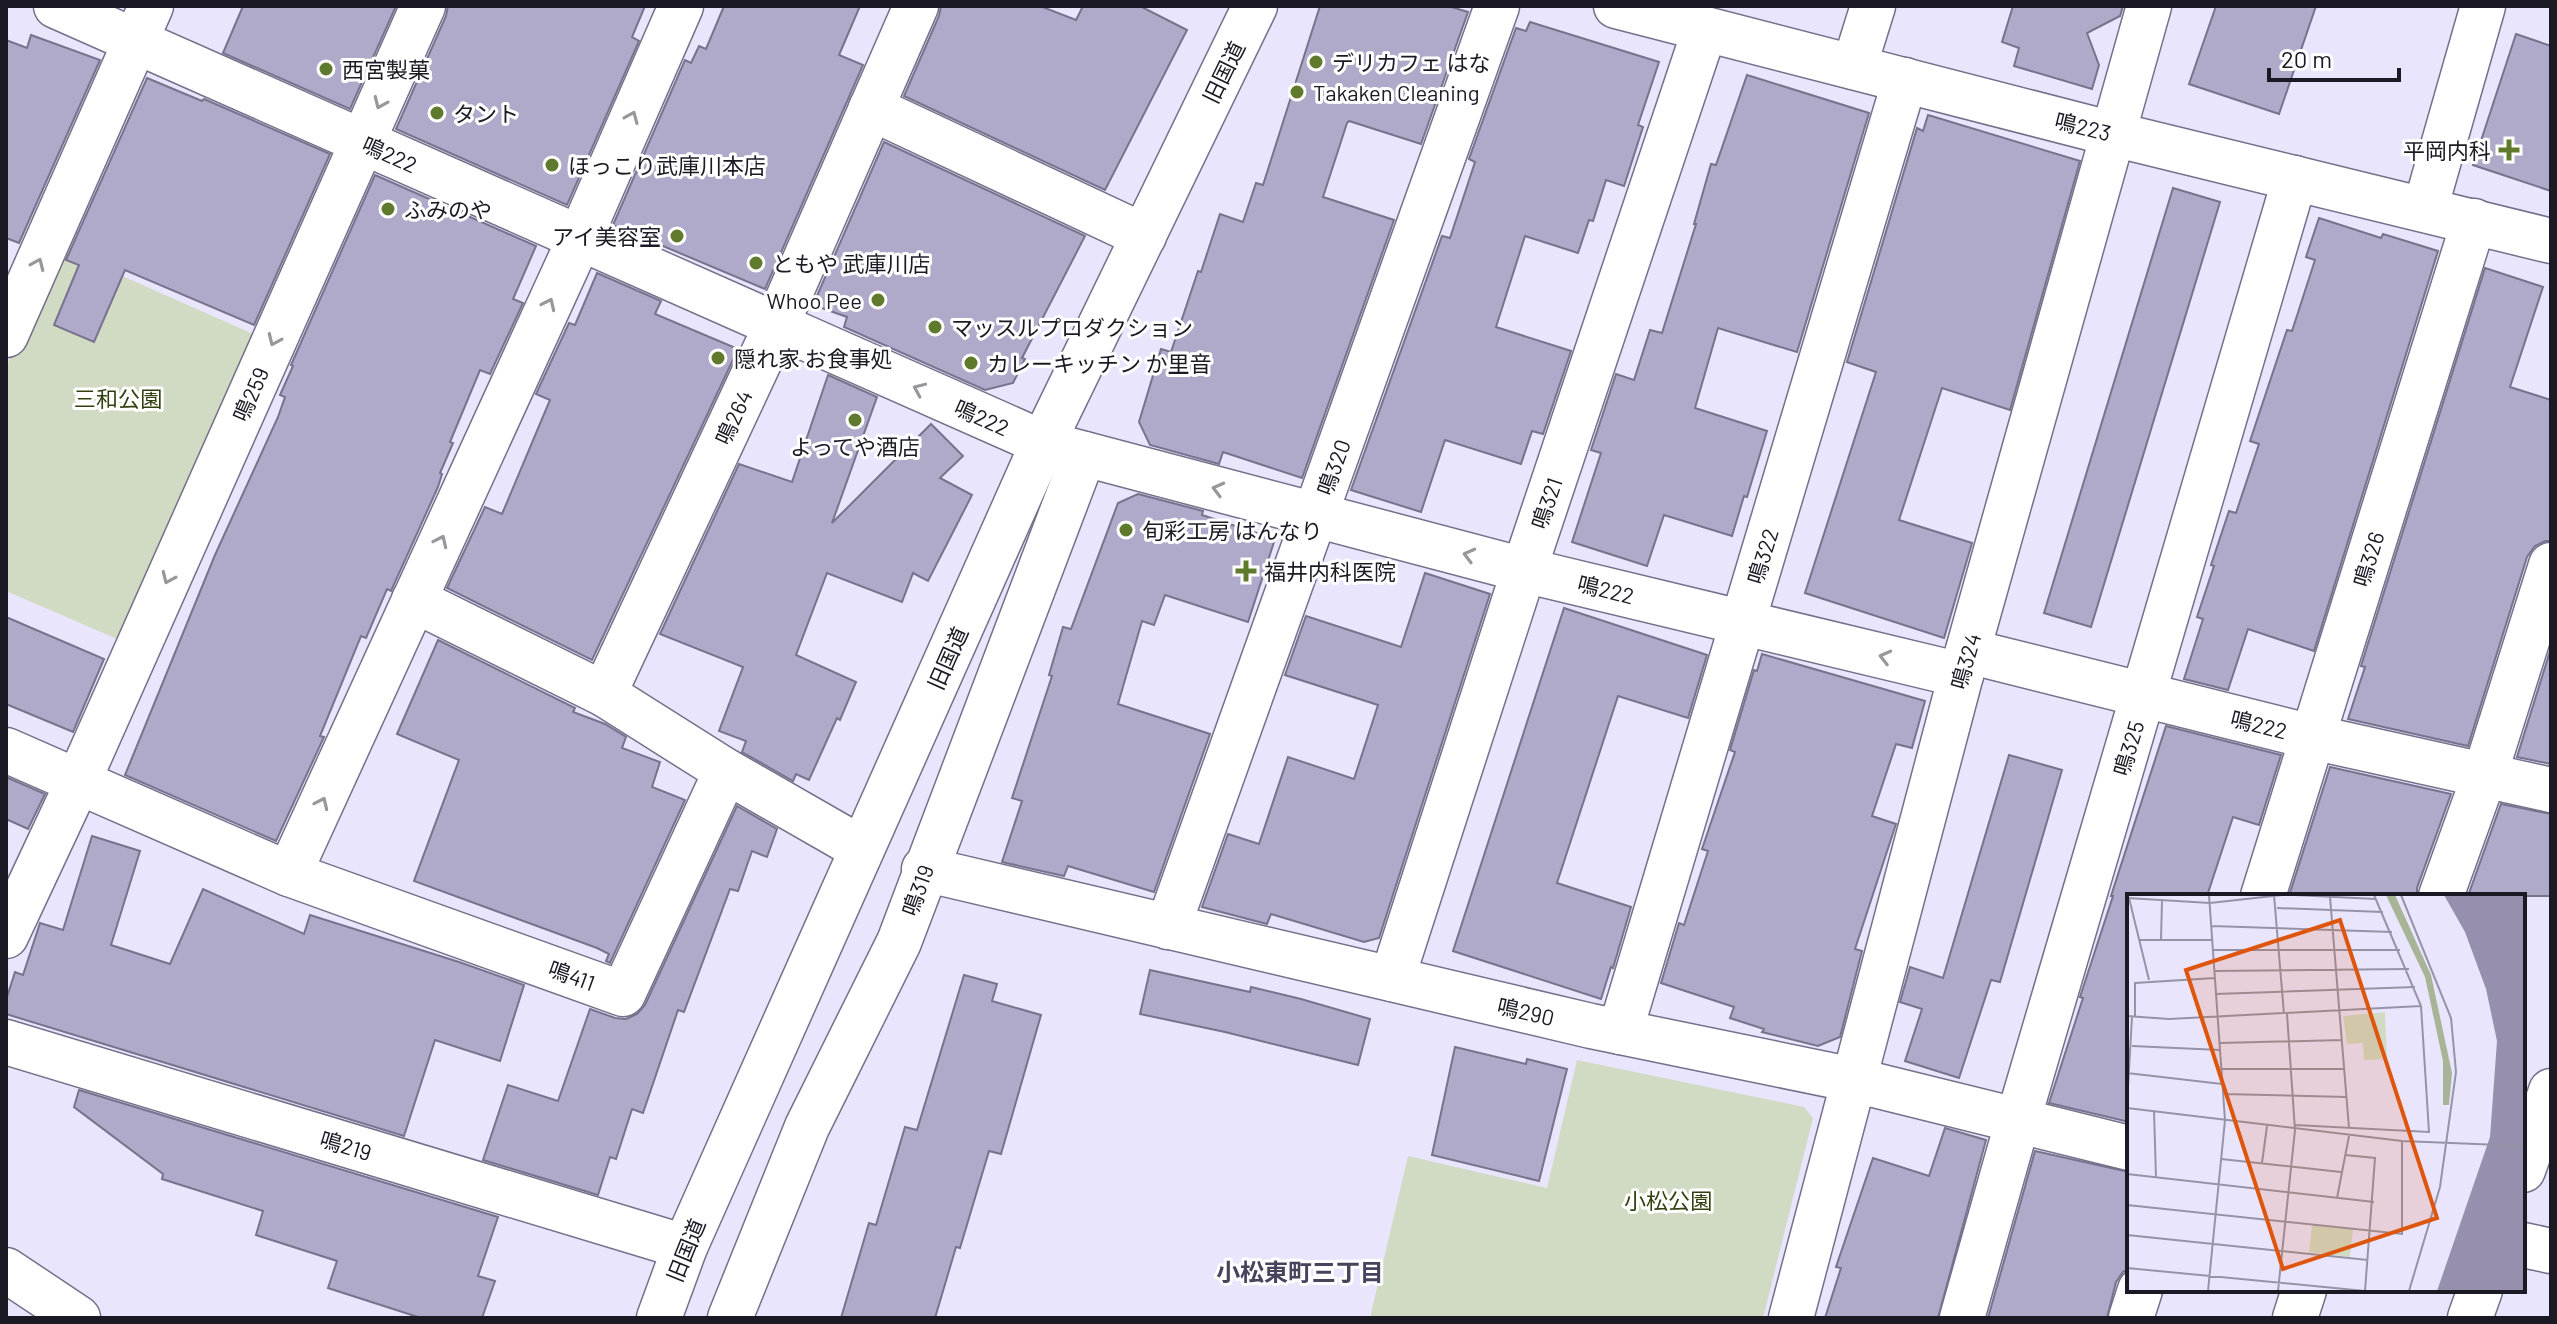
<svg xmlns="http://www.w3.org/2000/svg" width="2557" height="1324" font-family="Barlow,'Noto Sans JP',sans-serif">
<rect width="100%" height="100%" fill="#e9e5fd"/>
<g fill="#d1dbc4">
<path d="M59,248L267,340L131,645L6,591V367Z"/>
<path d="M1577,1060L1804,1107L1813,1118L1763,1318H1370L1408,1156L1547,1188Z"/>
</g>
<g fill="#b0aaca" stroke="#78728d" stroke-width="2">
<path d="M243,6H396L350,109L223,53Z"/>
<path d="M448,6H645L632,37L639,41L567,205L396,129L446,16Z"/>
<path d="M724,6H860L839,55L863,65L765,289L613,225L685,60L691,63L699,46L706,49Z"/>
<path d="M941,6H1040L1076,20L1083,6H1140L1187,30L1105,190L904,96L939,16Z"/>
<path d="M1320,6H1448L1468,12L1421,144L1349,121L1347,123L1323,197L1394,220L1302,478L1223,452L1219,464L1150,445L1139,422L1161,349L1171,352L1198,271L1201,272L1220,214L1243,222L1256,183L1263,185Z"/>
<path d="M2013,6H2123L2120,16L2087,33L2099,65L2092,89L2014,66L2019,48L2002,42Z"/>
<path d="M2216,6H2316L2279,114L2189,84Z"/>
<path d="M1530,22L1659,62L1638,125L1643,127L1624,186L1606,180L1593,221L1589,220L1578,253L1525,236L1496,327L1571,351L1543,434L1532,431L1521,464L1445,440L1421,512L1351,490L1442,236L1450,238L1475,162L1469,159L1516,28L1526,31Z"/>
<path d="M2516,34L2551,46V191L2473,165Z"/>
<path d="M31,35L100,60L19,243L6,238V40L27,48Z"/>
<path d="M1747,75L1869,113L1797,352L1718,328L1695,408L1767,431L1747,497L1744,496L1732,536L1664,515L1647,566L1572,542L1601,453L1591,450L1616,374L1634,380L1650,330L1662,333L1696,224H1694L1711,164L1716,165Z"/>
<path d="M147,78L202,101L204,99L330,154L254,325L125,270L94,342L54,325L79,265L66,260Z"/>
<path d="M1928,115L2080,161L2010,410L1942,388L1899,520L1972,543L1944,638L1805,593L1876,372L1847,362L1917,128L1923,131Z"/>
<path d="M884,142L1085,236L1022,358L1025,359L1013,383L985,390L844,327L847,317L813,305Z"/>
<path d="M375,175L536,246L513,299L523,303L490,374L480,370L450,442L453,443L440,473L442,474L438,487L391,591L387,589L366,638L361,636L320,736L324,737L276,841L125,775L215,555L278,417L285,397L280,395L293,366L291,365Z"/>
<path d="M2173,188L2220,202L2091,627L2044,613Z"/>
<path d="M2319,218L2381,238L2383,234L2438,251L2314,651L2248,629L2228,690L2184,679L2203,619L2197,617L2214,566L2211,565L2229,511L2236,513L2259,444L2250,441L2287,330L2292,331L2315,260L2306,257Z"/>
<path d="M2485,268L2543,287L2510,387L2551,400V541H2545L2535,546L2527,557L2468,746L2348,719L2365,667L2361,666Z"/>
<path d="M597,273L661,301L655,314L738,349L592,660L447,588L485,507L502,514L550,400L536,394L569,323L575,325Z"/>
<path d="M828,375L877,397L832,523L931,424L963,456L940,478L972,495L928,581L913,573L902,602L827,573L796,655L856,682L840,720L837,718L809,780L796,774L793,781L742,752L746,741L719,731L743,667L660,634L739,464L792,482Z"/>
<path d="M1138,494L1203,511L1202,515L1275,539L1248,622L1165,595L1154,625L1142,621L1118,704L1210,734L1154,892L1068,866L1064,876L1002,862L1022,801L1012,798L1052,676L1049,675L1063,627L1071,629L1118,503Z"/>
<path d="M1425,573L1490,594L1379,938L1364,942L1271,914L1267,924L1202,907L1228,834L1259,844L1288,757L1354,779L1378,705L1285,675L1306,616L1401,647Z"/>
<path d="M1564,608L1707,655L1688,718L1618,696L1557,883L1631,907L1613,968L1611,967L1601,999L1453,951Z"/>
<path d="M6,617L104,659L73,732L6,704Z"/>
<path d="M438,640L575,708L573,712L605,724L626,737L622,748L660,762L652,787L685,800L610,963L606,961L609,954L597,948L414,881L459,760L397,734Z"/>
<path d="M2551,648V764L2517,757Z"/>
<path d="M1762,654L1925,701L1912,748L1896,744L1872,816L1896,824L1855,949L1862,951L1840,1037L1818,1046L1762,1032L1764,1029L1730,1018L1734,1007L1661,983L1679,923L1684,925L1708,851L1702,849L1735,752L1730,750L1754,670L1757,671Z"/>
<path d="M2166,726L2281,755L2259,825L2233,817L2207,896H2129V1122L2049,1103L2083,998L2080,997L2113,896H2111Z"/>
<path d="M2009,755L2062,770L2000,982L1991,980L1959,1078L1905,1061L1922,1009L1900,1002L1910,967L1943,978Z"/>
<path d="M2330,767L2451,794L2417,888V896H2289Z"/>
<path d="M6,777L45,794L28,829L6,819Z"/>
<path d="M2501,804L2551,814V896H2468Z"/>
<path d="M737,806L777,829L767,857L752,851L738,891L730,889L684,1012L678,1010L643,1113L632,1109L616,1159L610,1157L598,1195L483,1160L508,1085L558,1101L590,1009L615,1018L626,1019L637,1014L645,1005Z"/>
<path d="M92,836L140,851L111,945L170,964L203,889L304,934L310,915L459,962L524,985L500,1061L435,1040L404,1136L6,1014V1000L15,972L23,975L40,923L63,930Z"/>
<path d="M1150,970L1250,992L1251,987L1301,999L1370,1019L1358,1065L1225,1032L1140,1014Z"/>
<path d="M964,975L997,984L992,1001L1041,1015L1001,1154L989,1151L960,1248L956,1247L935,1318H841L869,1223L876,1225L905,1127L917,1130Z"/>
<path d="M1455,1047L1526,1064L1527,1059L1567,1069L1539,1181L1432,1155Z"/>
<path d="M79,1090L498,1217L478,1276L495,1281L482,1318H421L328,1288L337,1261L256,1235L263,1211L162,1179L163,1174L74,1107Z"/>
<path d="M1945,1128L1986,1140L1938,1318H1825L1841,1268L1836,1267L1873,1158L1929,1176Z"/>
<path d="M2035,1151L2129,1172V1268L2123,1272L2116,1282L2107,1318H1988Z"/>
</g>
<g fill="none" stroke-linecap="round" stroke-linejoin="round">
<g stroke="#75708a" stroke-width="47">
<g id="street">
<path d="M56,6L1043,443L1524,570L1961,675"/>
<path d="M1616,6L2113,134L2551,241"/>
<path d="M1854,67L1873,6"/>
<path d="M871,108L1144,236"/>
<path d="M2425,209L2483,6"/>
<path d="M6,335L151,6"/>
<path d="M414,600L604,694L726,771L862,849"/>
<path d="M1968,651L2312,737L2551,790"/>
<path d="M604,694L776,326L916,6"/>
<path d="M6,750L289,874L623,994L726,771"/>
<path d="M924,869L1591,1026L1854,1080L2129,1148"/>
<path d="M289,874L579,240L681,6"/>
<path d="M2263,896L2474,221"/>
<path d="M2441,896L2485,774L2551,565"/>
<path d="M1168,927L1497,6"/>
<path d="M6,936L78,782L423,6"/>
<path d="M1392,979L1524,570L1705,29"/>
<path d="M1620,1032L1905,80"/>
<path d="M6,1042L685,1247"/>
<path d="M2523,1170L2551,1091"/>
<path d="M2523,1245L2551,1251"/>
<path d="M730,1318L807,1127L899,942L1084,454"/>
<path d="M1791,1318L1961,675L2149,6"/>
<path d="M1962,1318L2018,1120L2295,178"/>
<path d="M2131,1318L2140,1290"/>
<path d="M2295,1318L2304,1290"/>
<path d="M2470,1318L2480,1290"/>
</g>
</g>
<g stroke="#75708a" stroke-width="47">
<g id="secondary">
<path d="M6,1270L78,1318"/>
<path d="M659,1318L685,1247L1043,443L1255,6"/>
</g>
</g>
<use href="#street" stroke="#fff" stroke-width="44"/>
<use href="#secondary" stroke="#fff" stroke-width="44"/>
</g>
<defs><path id="oneway-chevron" d="M-2-3.5L2.5 0L-2 3.5" fill="none" stroke-width="1.6" stroke-linecap="round" stroke-linejoin="round" transform="scale(2)"/></defs>
<g stroke="#98989c">
<use href="#oneway-chevron" transform="translate(380 103) rotate(114)"/>
<use href="#oneway-chevron" transform="translate(632 117) rotate(-67)"/>
<use href="#oneway-chevron" transform="translate(38 264) rotate(-66)"/>
<use href="#oneway-chevron" transform="translate(549 304) rotate(-65)"/>
<use href="#oneway-chevron" transform="translate(274 340) rotate(114)"/>
<use href="#oneway-chevron" transform="translate(919 389) rotate(-156)"/>
<use href="#oneway-chevron" transform="translate(1218 489) rotate(-165)"/>
<use href="#oneway-chevron" transform="translate(441 541) rotate(-65)"/>
<use href="#oneway-chevron" transform="translate(1469 555) rotate(-165)"/>
<use href="#oneway-chevron" transform="translate(168 578) rotate(114)"/>
<use href="#oneway-chevron" transform="translate(1885 657) rotate(-166)"/>
<use href="#oneway-chevron" transform="translate(322 803) rotate(-65)"/>
</g>
<g fill="#607a2d" stroke="#fff" stroke-width="3">
<circle cx="1316" cy="62" r="8"/>
<circle cx="326" cy="69" r="8"/>
<circle cx="1297" cy="92" r="8"/>
<circle cx="437" cy="113" r="8"/>
<path d="M2505 138h8v8h8v8h-8v8h-8v-8h-8v-8h8z"/>
<circle cx="552" cy="165" r="8"/>
<circle cx="388" cy="209" r="8"/>
<circle cx="677" cy="236" r="8"/>
<circle cx="756" cy="263" r="8"/>
<circle cx="878" cy="300" r="8"/>
<circle cx="935" cy="327" r="8"/>
<circle cx="718" cy="358" r="8"/>
<circle cx="971" cy="363" r="8"/>
<circle cx="855" cy="420" r="8"/>
<circle cx="1126" cy="530" r="8"/>
<path d="M1242 559h8v8h8v8h-8v8h-8v-8h-8v-8h8z"/>
</g>
<g text-anchor="middle" dominant-baseline="central" stroke-width="6" stroke-linejoin="round" paint-order="stroke">
<g font-size="22" fill="#1b1924" stroke="#fff" text-anchor="start">
<text x="1332" y="62">デリカフェ はな</text>
<text x="342" y="69">西宮製菓</text>
<text x="1313" y="92">Takaken Cleaning</text>
<text x="453" y="113">タント</text>
<text x="2491" y="150" text-anchor="end">平岡内科</text>
<text x="568" y="165">ほっこり武庫川本店</text>
<text x="404" y="209">ふみのや</text>
<text x="661" y="236" text-anchor="end">アイ美容室</text>
<text x="772" y="263">ともや 武庫川店</text>
<text x="862" y="300" text-anchor="end">Whoo Pee</text>
<text x="951" y="327">マッスルプロダクション</text>
<text x="734" y="358">隠れ家 お食事処</text>
<text x="987" y="363">カレーキッチン か里音</text>
<text x="855" y="446" text-anchor="middle">よってや酒店</text>
<text x="1142" y="530">旬彩工房 はんなり</text>
<text x="1264" y="571">福井内科医院</text>
</g>
<g font-size="22" fill="#1b1924" stroke="#fff">
<text transform="translate(1223 72) rotate(-64)">旧国道</text>
<text transform="translate(2083 126) rotate(14)">鳴223</text>
<text transform="translate(390 154) rotate(24)">鳴222</text>
<text transform="translate(250 394) rotate(-66)">鳴259</text>
<text transform="translate(733 417) rotate(-65)">鳴264</text>
<text transform="translate(982 417) rotate(24)">鳴222</text>
<text transform="translate(1333 467) rotate(-70)">鳴320</text>
<text transform="translate(1546 503) rotate(-71)">鳴321</text>
<text transform="translate(1762 556) rotate(-73)">鳴322</text>
<text transform="translate(2368 559) rotate(-73)">鳴326</text>
<text transform="translate(1606 589) rotate(14)">鳴222</text>
<text transform="translate(947 658) rotate(-66)">旧国道</text>
<text transform="translate(1965 661) rotate(-74)">鳴324</text>
<text transform="translate(2259 724) rotate(14)">鳴222</text>
<text transform="translate(2128 748) rotate(-73)">鳴325</text>
<text transform="translate(917 890) rotate(-70)">鳴319</text>
<text transform="translate(572 975) rotate(20)">鳴411</text>
<text transform="translate(1526 1011) rotate(13)">鳴290</text>
<text transform="translate(346 1145) rotate(17)">鳴219</text>
<text transform="translate(685 1250) rotate(-68)">旧国道</text>
</g>
<g font-size="22" fill="#30400e" stroke="#fff">
<text x="118" y="398">三和公園</text>
<text x="1668" y="1200">小松公園</text>
</g>
<g font-size="24" font-weight="bold" fill="#49445d" stroke="#fff">
<text x="1300" y="1271">小松東町三丁目</text>
</g>
</g>
<g transform="translate(2127 894)">
<rect width="398" height="398" fill="#e9e5fd"/>
<path d="M258,118L260,165L237,166L236,149L220,150L216,122ZM185,331L226,335L223,363L182,358Z" fill="#d1dbc4"/>
<path d="M259,1H268L304,81L325,179L322,211H316V167L298,83Z" fill="#a7b495"/>
<path d="M317,1H398V397H310L363,243L370,147L359,95L338,38Z" fill="#9690ae"/>
<path fill="none" stroke="#9793a6" stroke-width="2" d="M147,1L157,120M167,1L249,5M274,1L324,124L329,178L313,293L282,397M203,3L222,234M0,4L83,9L155,1M2,4L22,86M150,14L256,18M85,32L265,38M12,46H86M34,46L35,6M86,56H273M88,77L282,75M89,100L288,93M0,122L42,125L294,112M8,123V89L88,84M93,149L215,146M5,152L93,156M94,175H217M0,179L95,190M96,200L220,203M0,211L5,123M0,214L275,247L398,252M27,217L29,284M168,231L302,238L294,112L247,1M218,261L248,264L238,397M94,265L214,278M135,269L140,232M0,280L247,308M210,304L222,242M0,311L275,340V247M0,341L241,366M0,374L238,397M81,397L98,226L82,1M151,397L168,236L160,120"/>
<path fill="#de560d" fill-opacity="0.15" stroke="#de560d" stroke-width="4" d="M213,26L310,324L156,375L59,76Z"/>
<rect width="398" height="398" fill="none" stroke="#1b1924" stroke-width="4"/>
</g>
<rect width="2557" height="1324" fill="none" stroke="#1b1924" stroke-width="16"/>
<path d="M2269 68v12h130v-12" fill="none" stroke="#1b1924" stroke-width="4"/>
<text x="2281" y="68" font-size="24" fill="#1b1924" stroke="#ffffff" stroke-width="6" paint-order="stroke">20 m</text>
</svg>
